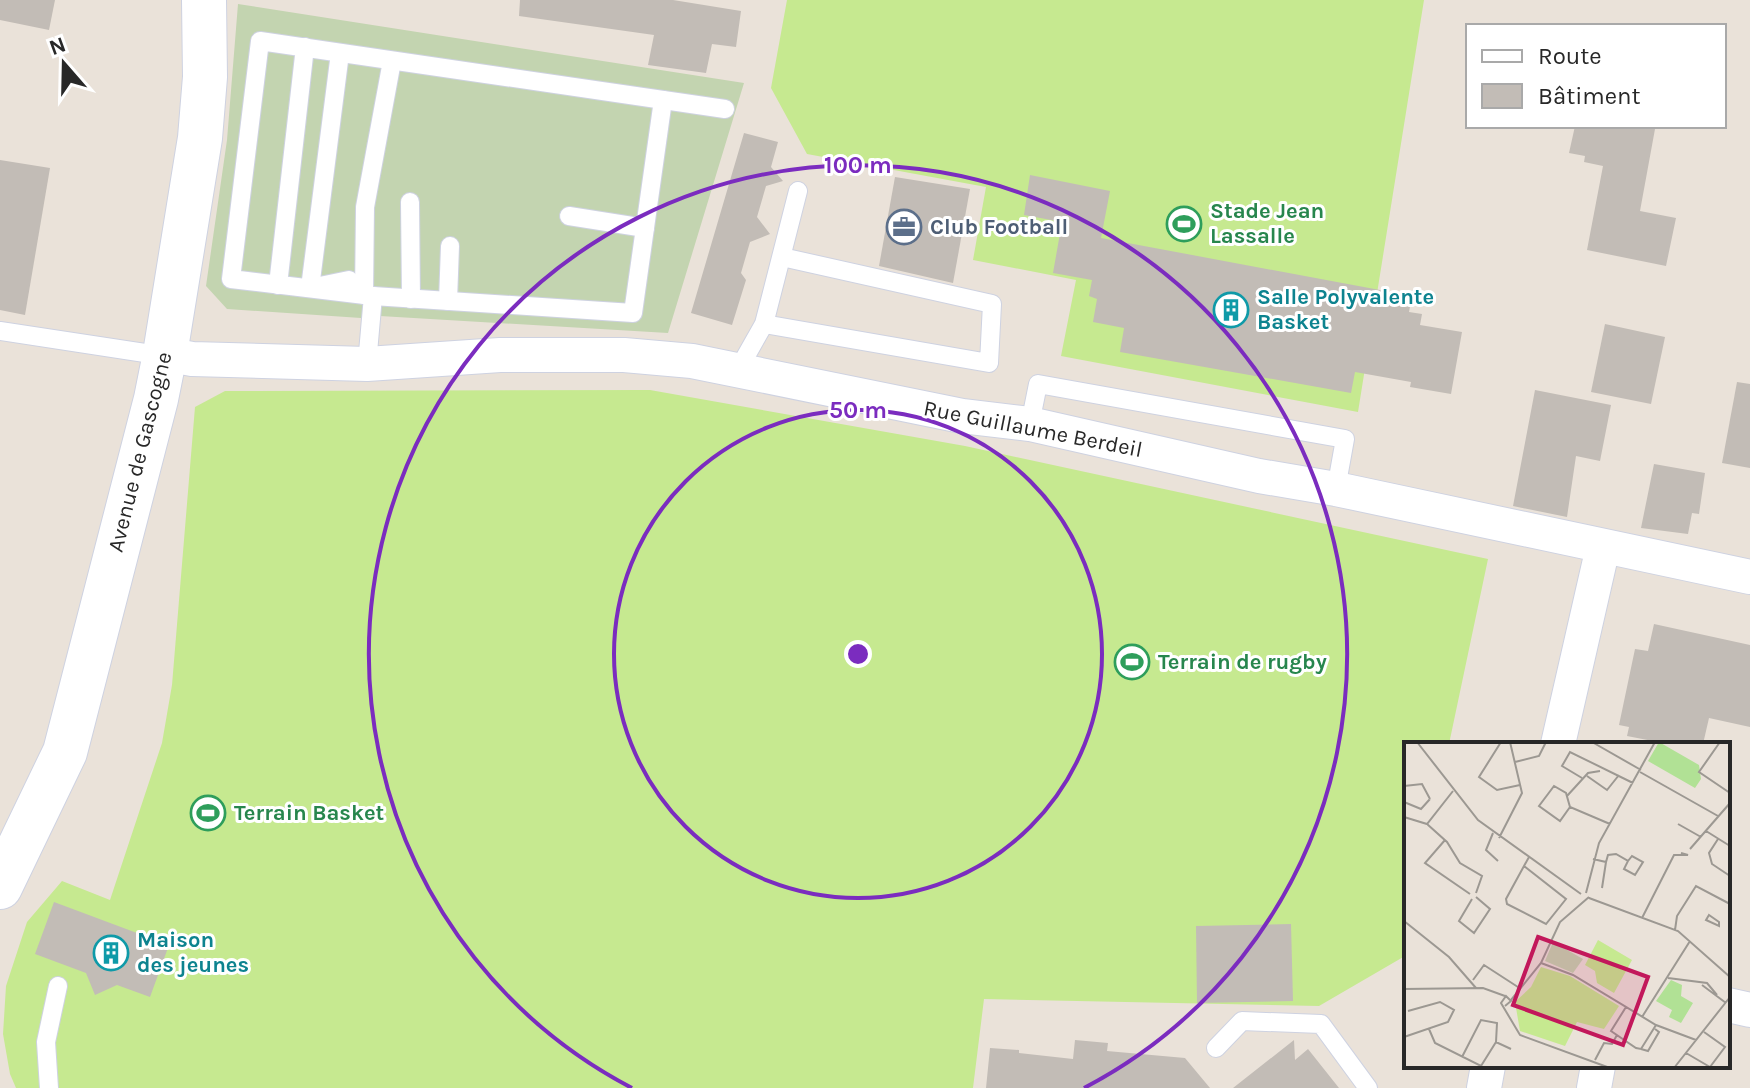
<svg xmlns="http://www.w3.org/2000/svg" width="1750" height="1088" font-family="Karla,sans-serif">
<rect width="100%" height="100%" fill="#eae2d9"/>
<path fill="#c3d4b0" d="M238,4L744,83L668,333L380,316L371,315L361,318L227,309L206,286L227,140Z"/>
<g fill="#c6e990">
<path d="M787,0H1424L1358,412L1061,356L1076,280L973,260L986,187L807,154L771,88Z"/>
<path d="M650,390L965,446L1488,559L1449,744H1406L1405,956L1319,1006L984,999L973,1088H16L10,1074L3,1034L6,986L27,922L62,881L110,900L162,743L172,685L195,407L225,391Z"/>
</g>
<g fill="#c2bcb6">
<path d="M0,0H55L49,30L0,20Z"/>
<path d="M520,0H673L741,11L736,47L712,44L706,73L648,65L654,35L519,16Z"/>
<path d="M1575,126H1640L1655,129L1640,211L1676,218L1666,266L1587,250L1603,166L1584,162L1585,156L1569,153Z"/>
<path d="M744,133L778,142L771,167L783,181L766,186L757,217L770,234L750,242L741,273L746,280L732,325L691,313Z"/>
<path d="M0,160L50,168L25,315L0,310Z"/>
<path d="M1030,175L1110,191L1101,238L1412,296L1409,312L1422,314L1420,325L1462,332L1451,394L1410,387L1411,382L1355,372L1351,393L1120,352L1124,328L1093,322L1097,299L1089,296L1092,280L1053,273L1062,222L1024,215Z"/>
<path d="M895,177L970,189L953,283L879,266Z"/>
<path d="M1605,324L1665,337L1651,404L1591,392Z"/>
<path d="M1737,382L1750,384V468L1722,463Z"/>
<path d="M1535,390L1611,405L1600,461L1576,456L1567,517L1513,506Z"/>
<path d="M1654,464L1705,473L1699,514L1692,513L1688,534L1641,528Z"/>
<path d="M1654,624L1750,645V727L1709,718L1703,744H1668L1627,736L1629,727L1619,725L1635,649L1648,651Z"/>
<path d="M54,902L169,945L150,997L117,985L95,995L86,973L35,954Z"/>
<path d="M1291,924L1293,1001L1197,1003L1196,926Z"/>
<path d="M1075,1040L1108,1043L1107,1051L1185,1058L1210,1088H986L990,1048L1019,1050V1053L1073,1059Z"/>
<path d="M1294,1040L1295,1060L1308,1049L1339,1088H1233Z"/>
</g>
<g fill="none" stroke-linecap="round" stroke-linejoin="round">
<g stroke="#ced2e1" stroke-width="20">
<g id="service">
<path d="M340,53L310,288L349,280"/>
<path d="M410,202L411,299"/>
<path d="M569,216L645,228"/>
<path d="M278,285L305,47"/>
<path d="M364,295L365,207L392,61"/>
<path d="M373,296L633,313L663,100"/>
<path d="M448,301L450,246"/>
<path d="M764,324L989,363L992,304L782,257"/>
<path d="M0,331L145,353L165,354"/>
<path d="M367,364L373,296L231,279L260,41L725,109"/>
<path d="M738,370L764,324L798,191"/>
<path d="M1030,424L1038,384L1345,439L1336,489"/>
<path d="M1216,1048L1242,1021L1321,1024L1368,1088"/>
<path d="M49,1088L46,1042L58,986"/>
</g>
</g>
<g stroke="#ced2e1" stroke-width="36">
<g id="minor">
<path d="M165,354L192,359L367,364L500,355H624L692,361L962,416L1030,424L1259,476L1336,489L1750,577"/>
<path d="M1558,744L1603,547"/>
<path d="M1728,1005L1750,1010"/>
<path d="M1484,1088L1488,1066"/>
<path d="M1594,1088L1598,1066"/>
</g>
</g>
<g stroke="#ced2e1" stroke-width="46">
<path id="secondary" d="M0,887L65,752L156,399L165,354L200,138L205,77L204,0"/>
</g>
<use href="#service" stroke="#fff" stroke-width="18"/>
<use href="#minor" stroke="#fff" stroke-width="34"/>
<use href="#secondary" stroke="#fff" stroke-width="44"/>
</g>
<g fill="none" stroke="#7b2cbf" stroke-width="4">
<circle cx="858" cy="654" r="244"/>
<path d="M632 1088A489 489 0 1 1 1084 1088"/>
</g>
<defs>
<g id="stadium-ring" transform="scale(1.8)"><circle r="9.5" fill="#fff" stroke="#2e9e5b" stroke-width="1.5"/><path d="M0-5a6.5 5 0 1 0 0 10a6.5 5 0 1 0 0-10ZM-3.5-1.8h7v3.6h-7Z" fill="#2e9e5b"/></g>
<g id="office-ring" transform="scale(1.8)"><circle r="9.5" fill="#fff" stroke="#5c6f8a" stroke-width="1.5"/><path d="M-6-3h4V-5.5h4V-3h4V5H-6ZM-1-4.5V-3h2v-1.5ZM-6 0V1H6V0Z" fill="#5c6f8a"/></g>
<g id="building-ring" transform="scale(1.8)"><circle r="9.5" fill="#fff" stroke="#0f9aa8" stroke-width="1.5"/><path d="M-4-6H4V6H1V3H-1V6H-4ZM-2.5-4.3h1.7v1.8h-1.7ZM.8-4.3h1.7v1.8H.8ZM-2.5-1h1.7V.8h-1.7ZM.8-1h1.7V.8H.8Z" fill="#0f9aa8"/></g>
</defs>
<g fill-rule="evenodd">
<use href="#stadium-ring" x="1184" y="224"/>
<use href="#office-ring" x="904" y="227"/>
<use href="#building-ring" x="1231" y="310"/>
<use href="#stadium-ring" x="1132" y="662"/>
<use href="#stadium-ring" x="208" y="813"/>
<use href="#building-ring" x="111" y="953"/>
</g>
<g text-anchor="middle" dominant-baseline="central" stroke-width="6" stroke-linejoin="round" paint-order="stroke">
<g font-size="22" font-weight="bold" fill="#27864d" stroke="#fff" text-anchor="start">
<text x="1210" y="211">Stade Jean<tspan x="1210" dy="25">Lassalle</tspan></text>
<text x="1158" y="662">Terrain de rugby</text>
<text x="234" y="813">Terrain Basket</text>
</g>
<g font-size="22" font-weight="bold" fill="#4e5e75" stroke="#fff" text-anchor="start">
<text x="930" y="227">Club Football</text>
</g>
<g font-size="22" font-weight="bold" fill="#0d838f" stroke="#fff" text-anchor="start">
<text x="1257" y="297">Salle Polyvalente<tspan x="1257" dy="25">Basket</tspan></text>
<text x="137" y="940">Maison<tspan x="137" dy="25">des jeunes</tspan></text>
</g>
<g font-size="22" fill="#282828" stroke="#fff">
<text transform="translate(1033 429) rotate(11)">Rue Guillaume Berdeil</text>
<text transform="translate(140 452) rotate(-76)">Avenue de Gascogne</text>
</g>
</g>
<g transform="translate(1404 742)">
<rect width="326" height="326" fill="#eae2d9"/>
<path d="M255,0L295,23L297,37L291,46L244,19ZM267,238L278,243L277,254L289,261L277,281L265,275L268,268L252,259Z" fill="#b1e195"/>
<path d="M149,200L179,217L169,231L141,219Z" fill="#c3d4b0"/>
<path d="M194,198L228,218L210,251L193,241L191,229L181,223ZM137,225L166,234L215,264L200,287L173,280L161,304L116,289L111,260L127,245Z" fill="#c6e990"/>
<path fill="none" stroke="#9c9892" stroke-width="2" d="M13,0L74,78L177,152M97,0L75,35L93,48L116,43M188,0L237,28M316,0L295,30L326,51M111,20L135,14L142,0M236,30L314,74M183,34L203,48L215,33M178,36L158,24L166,10L229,41M0,44L18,42L26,57M163,54L184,31L196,29M0,60L17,67L26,57M166,65L156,79L135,64L150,44L162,51L166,65L206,82M0,75L23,82L49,49M23,82L43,100L56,121L78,134L72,151M274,82L297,95M302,89L326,104M89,91L82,108L94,119M95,96L118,51L106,0M314,97L305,111L308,122L326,134M41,98L21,121L66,152M286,107L326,61M189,117L202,120L204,113L212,112L224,119L220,127L231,133L239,120L228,114L224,119M120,124L162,157L142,182L103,162L102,157L120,124L125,115M198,146L202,120M182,151L195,101L251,0M185,156L274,189L326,235M68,157L55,179L70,191L86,167L72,155M305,173L315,180V184L302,178ZM238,176L270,113H284L277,111M0,179L45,215L72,246M271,188L273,174L292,144L326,162M137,221L169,233L252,283L292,298M264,236L303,241L313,253M69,238L80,223L117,247M298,243L322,261M0,247L79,246L101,254M107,258L137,221L156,180L185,155M101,264L107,259L102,254L97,261L116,293L206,326M222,265L207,289L232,306L237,307L252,283M238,275L286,199M25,287L31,301L77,324L92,300L107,307M0,295L44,280L50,268L36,260L4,269M237,307L244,309L255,290L251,287M282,311L306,325L321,305L300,290M58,315L77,278L93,281L92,300M191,318L200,301L208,302L213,293M270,326L326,255"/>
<path fill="#c2185b" fill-opacity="0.15" stroke="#c2185b" stroke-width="4" d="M134,195L244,235L219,303L109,263Z"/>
<rect width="326" height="326" fill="none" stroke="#282828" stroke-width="4"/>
</g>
<circle cx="858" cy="654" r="12" fill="#7b2cbf" stroke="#fff" stroke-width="4"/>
<g font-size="24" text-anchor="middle" font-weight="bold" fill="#7b2cbf" stroke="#fff" stroke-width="6" stroke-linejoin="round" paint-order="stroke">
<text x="858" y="173">100 m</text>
<text x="858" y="418">50 m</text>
</g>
<rect x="1466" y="24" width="260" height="104" fill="#ffffff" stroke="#a9a9a9" stroke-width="2"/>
<rect x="1482" y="50" width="40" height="12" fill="#ffffff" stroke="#a9a9a9" stroke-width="2"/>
<text x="1538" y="64" font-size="24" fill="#282828">Route</text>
<rect x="1482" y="84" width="40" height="24" fill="#c2bcb6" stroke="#a9a9a9" stroke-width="2"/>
<text x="1538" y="104" font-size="24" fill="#282828">Bâtiment</text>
<g transform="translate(64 64) rotate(340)" stroke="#ffffff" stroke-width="6" paint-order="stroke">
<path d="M0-6L14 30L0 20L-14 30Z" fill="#282828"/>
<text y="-12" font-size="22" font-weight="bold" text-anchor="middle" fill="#282828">N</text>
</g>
</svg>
